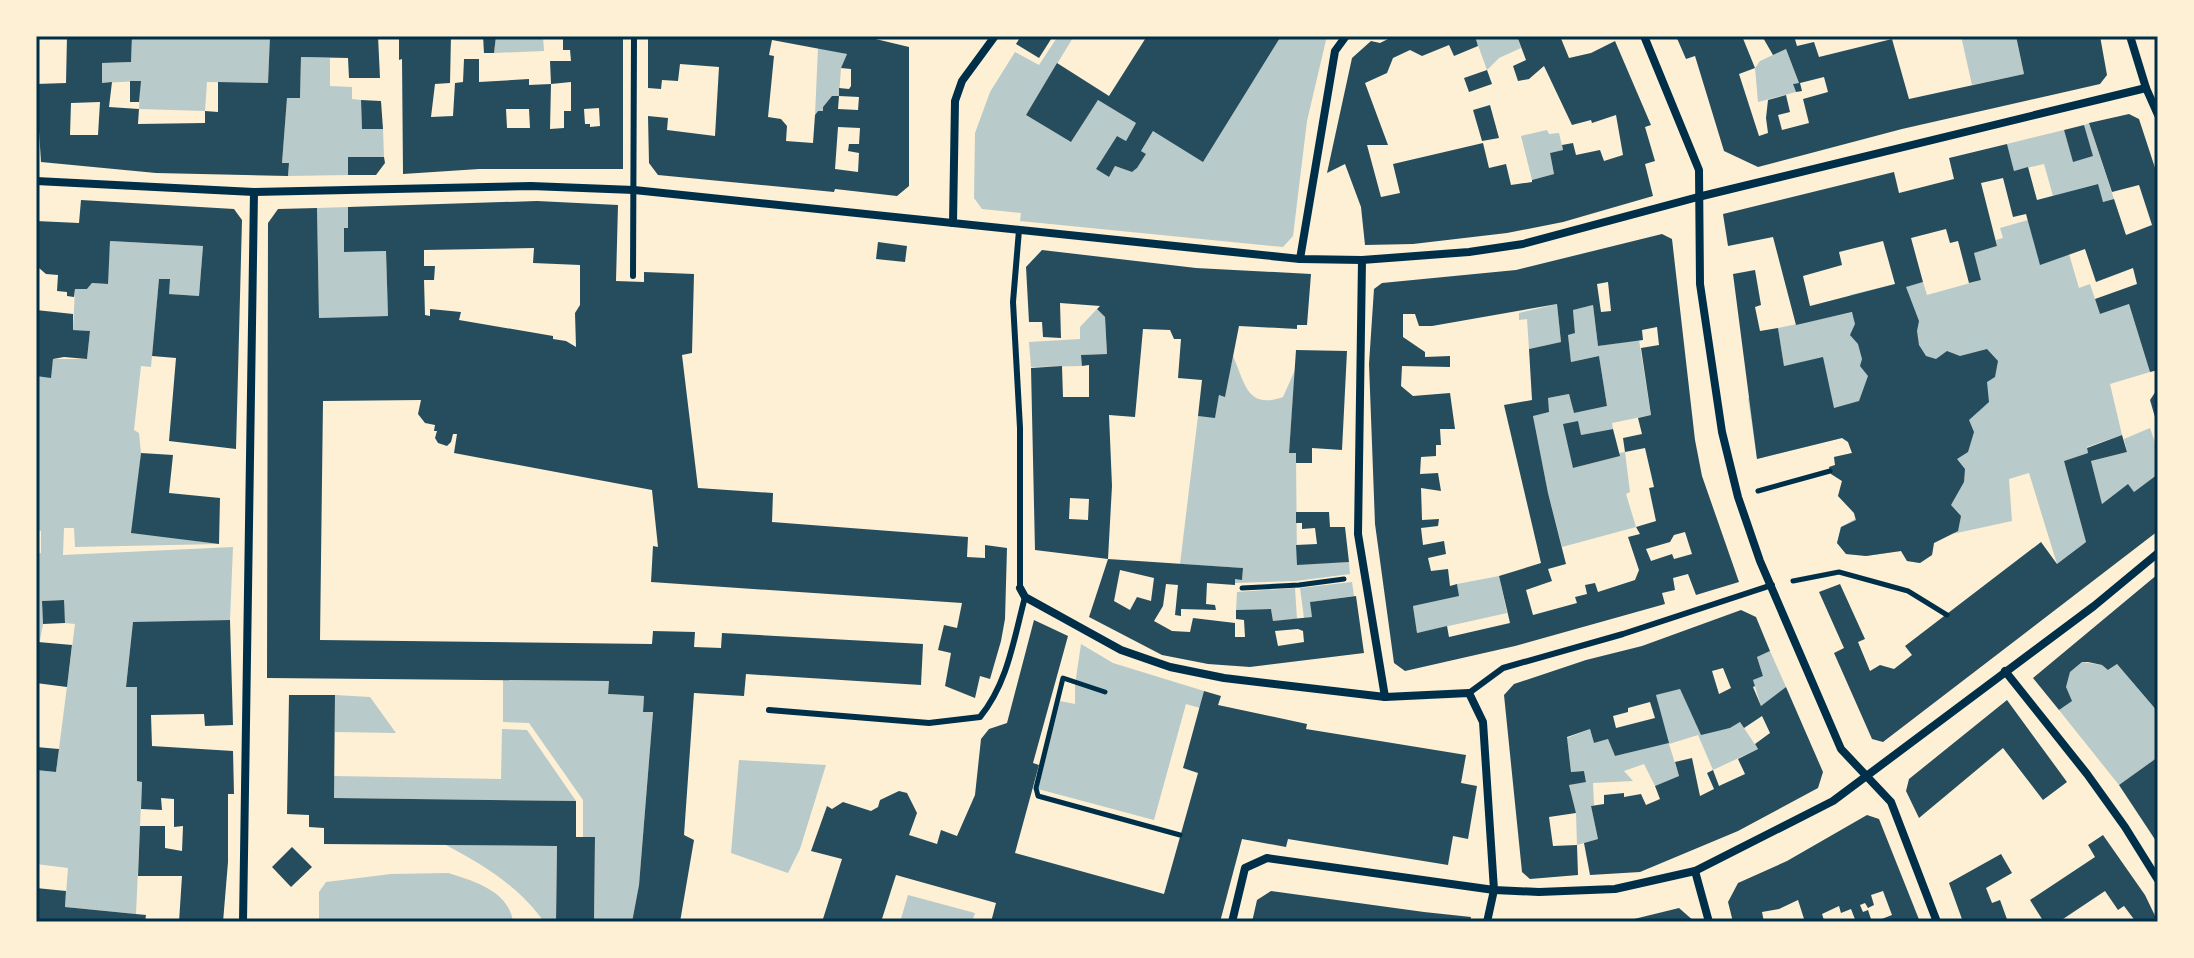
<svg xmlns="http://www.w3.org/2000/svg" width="2194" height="958" font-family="'PT Sans Narrow',sans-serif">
<rect width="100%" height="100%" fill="#fdf0d5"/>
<g fill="#b9caca">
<path d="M132,36H270L268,83L207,82L205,111L139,109L140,81L102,83V63L131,62Z"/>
<path d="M496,36H543L544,51L494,53Z"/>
<path d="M1058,36H1074L1026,115L1071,142L1098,100L1136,123L1126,141L1117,136L1096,169L1109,177L1115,166L1132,172L1137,168L1146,154L1141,151L1153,131L1281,36H1329L1326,40L1307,121L1293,236L1283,247L1020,221L1021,213L982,209L974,198L975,133L990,92L1015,52L1039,65Z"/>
<path d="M1517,36L1521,48L1499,58L1487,70L1475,37Z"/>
<path d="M1961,36H2016L2024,74L1972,85Z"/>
<path d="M818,48L847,54L841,68L839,96L832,97L823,107V111H818L815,115Z"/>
<path d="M1786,49L1799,83L1793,84L1796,92L1758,102L1755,68L1760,61Z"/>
<path d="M301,57L330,58V86L352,87V99L361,100L362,129H383L384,157H349L348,175L288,176L289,163H282L287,98H300Z"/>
<path d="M2089,123L2114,199L2103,202L2097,184L2053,196L2044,164L2014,171L2007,144L2064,130L2073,161L2092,156L2084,125Z"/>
<path d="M1547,130L1549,134L1559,133L1563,150L1550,153L1554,174L1532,180L1521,136Z"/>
<path d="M348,207V228L344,229L345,252L386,251L388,316L319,318L317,208Z"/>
<path d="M2028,220L2040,264L2069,254L2079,288L2090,284L2100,314L2129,304L2150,372L2110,384L2122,435L2087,447L2088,453L2064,461L2086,542L2057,564L2029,473L2009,479L2012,521L1952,534L1934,543L1932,555L1920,563L1907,561L1901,551L1866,556L1846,554L1837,543L1841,527L1855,519L1854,513L1838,496L1842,481L1831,474L1829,467L1835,465L1834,457L1852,453L1848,442L1842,438L1757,459L1748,398L1827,379L1822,358L1784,366L1778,328L1854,312L1850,295L1895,284L1897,289L1923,282L1927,295L1981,280L1974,253L1997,246L1996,240L2003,238L2000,228Z"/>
<path d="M110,241L203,246L199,296L169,294L159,280L151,367L141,366L134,430L139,433L141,453L132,532L219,544L75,547L74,528H64L63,555L233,547L230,620L133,623L126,686L137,687V780L142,782L136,914L65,907L68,868L36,864V770L56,772L75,624L65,623L63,600L42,601L43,624L36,662V553H41V531L36,530V376L50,377L53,359H87L90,331L73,330L75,289H87L92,283L107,284Z"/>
<path d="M1557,304L1561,342L1529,349L1527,319L1519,320V313Z"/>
<path d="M1593,305L1598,346L1639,340L1651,415L1612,423L1613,429L1581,435L1574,468L1619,456V453L1625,452L1630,492L1626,494L1636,527L1562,547L1548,493L1533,416L1548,398L1569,394L1574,413L1607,406L1599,356L1571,362L1568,335L1575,332L1573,310Z"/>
<path d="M1097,309L1105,317L1107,354L1082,355V366L1031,367L1029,342L1080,339V327Z"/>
<path d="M1233,356C1245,383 1247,410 1283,397L1295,370L1289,453H1296L1297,564L1349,562L1350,574L1296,581L1235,583V579H1242L1243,568L1180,564L1198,416L1215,417L1219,395L1225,396Z"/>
<path d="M2150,428L2158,451V474L2134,492L2128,485L2102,504L2091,461L2127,452L2124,439Z"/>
<path d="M1499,576L1507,613L1417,633L1413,606L1458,596L1457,584Z"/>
<path d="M1352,582L1354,596L1311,602L1312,617L1304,618L1300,588Z"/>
<path d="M1295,588L1297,619L1273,621L1271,609L1236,610L1237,592Z"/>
<path d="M1081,644L1113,663L1204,691L1200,708L1186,704L1154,820L1038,789L1060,701L1075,704V685Z"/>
<path d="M1770,651L1786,687L1761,706L1753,680L1763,676L1757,657Z"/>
<path d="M2082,662L2102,665L2109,670L2117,664L2158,712V757L2119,785L2059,710L2070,672Z"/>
<path d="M503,680L609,681L608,694L644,696L643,711L653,712L639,885L632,922H594L595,838L583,837V800L529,723L503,722Z"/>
<path d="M1680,689L1701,734L1730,728L1740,722L1758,749L1713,770L1698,735L1669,744L1679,776L1655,786L1644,764L1624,771L1633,781L1593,783L1594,805L1591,806L1598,839L1577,845L1576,813L1569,785L1586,781L1584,771L1571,772L1567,738L1590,729L1594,743L1608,739L1615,756L1668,743L1656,695Z"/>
<path d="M335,695L370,697L396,733L335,732Z"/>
<path d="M502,729L527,730L576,801L334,798V776L501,779Z"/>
<path d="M739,760L826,765L800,849L788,873L731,853Z"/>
<path d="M446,845L557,846L556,922H544C520,887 482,864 446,845Z"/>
<path d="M448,873C474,881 509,891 513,922H319V892L326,882L391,874Z"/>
<path d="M908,895L975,913L972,922H900Z"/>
</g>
<g fill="#264d5e" fill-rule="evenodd">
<path d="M67,36H132L131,62L102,63V83L112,82L109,107L139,109L138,124L205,123V111L218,112V82L268,83L270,36H378L380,78H349L348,58L301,57L300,98H287L282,163H289L288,176L156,173L41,162L36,84L66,83ZM100,102L98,135H70L71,103Z"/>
<path d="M399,36H451L450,83L435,84L431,117L453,116L455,83L463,82L464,59H479V82L529,79V85L551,84L550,61H571L570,50H563V36H623V169H479L403,174L402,59L399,60ZM571,82V111H564V128L550,129L551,84ZM599,108L600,126L590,127V124H585L584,109ZM506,109H529L530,128H507Z"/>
<path d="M483,36H496L494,53H484Z"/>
<path d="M648,36H863L909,47V186L897,196L835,189L834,192L658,175L649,163L648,116L668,118L667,130L715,136L719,67L680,64L678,81L662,80L661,89L648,88ZM772,40L847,54L841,68L851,69V86L849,89L839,88V96H832L823,107V111H818L815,115L813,143L786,141L787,126L781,119L768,117L774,56L769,55ZM839,96L859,97L858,110L838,109ZM838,127L860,128L859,144H849L848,151L859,153L858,172L835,169Z"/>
<path d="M1021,36H1053L1039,58L1016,44Z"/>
<path d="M1147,36H1281L1203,162L1153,131L1141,151L1146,154L1137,168L1132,172L1115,166L1109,177L1096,169L1117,136L1126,141L1136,123L1098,100L1071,142L1026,115L1057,63L1109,96Z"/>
<path d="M1394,36H1475L1478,46L1454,56L1449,45L1422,56L1410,50L1393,58L1387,73L1365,83L1388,145H1367L1381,197L1400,193L1393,164L1483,143L1489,168L1506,164L1511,185L1532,182V180L1554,174L1550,153L1563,150L1562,145L1573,143L1576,155L1600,150L1604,161L1623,155L1616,115L1592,123L1591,120L1572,125L1544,66L1529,79L1518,81L1513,66L1526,60L1517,36H1560L1569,58L1591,53L1615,41L1651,125L1645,127L1655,161L1645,164L1653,196L1563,222L1507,233L1413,244L1365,245L1361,207L1345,164L1327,173L1352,58L1371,41L1380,43Z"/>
<path d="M1676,36H1742L1755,68L1739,74L1759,136L1768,133L1766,118L1768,100L1786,95L1790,112L1778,115L1782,130L1809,123L1803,99L1828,92L1824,77L1800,83L1802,91L1796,92L1793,84L1799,83L1786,49L1773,55L1762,36H1785L1786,39L1794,36L1797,46L1814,42L1819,57L1892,39L1909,99L2024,74L2016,36H2100L2107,75L2100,84L1902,129L1758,167L1724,151L1695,56L1686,59Z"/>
<path d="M1487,70L1492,84L1469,92L1464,78Z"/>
<path d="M130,81H141L139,102H130Z"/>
<path d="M361,100L381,101L383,129H362Z"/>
<path d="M1490,105L1499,138L1482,141L1473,110Z"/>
<path d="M2129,114L2139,119L2158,177V370L2150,372L2129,304L2100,314L2095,299L2137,284L2133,268L2096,282L2085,249L2040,265L2026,214L2013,217L2003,178L1981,183L1997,246L1974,253L1981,280L1969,283L1958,241L1950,243L1946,229L1911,238L1923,282L1906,287L1919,321L1917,331L1919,345L1926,356L1936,359L1947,351L1960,356L1987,349L1998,361L1995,377L1987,382L1989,402L1969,420L1974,432L1968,452L1957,459L1965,469L1964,482L1951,505L1961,516L1958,531L1934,543L1932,555L1920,563L1907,561L1901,551L1866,556L1846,554L1837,543L1841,527L1856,520L1854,513L1838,496L1842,481L1831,474L1829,467L1835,465L1834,457L1852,453L1848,442L1842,438L1757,459L1733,274L1755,270L1761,305L1755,307L1760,331L1778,328L1784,366L1823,357L1834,408L1859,401L1868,376L1860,366L1862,359L1858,344L1850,335L1855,324L1852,312L1796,325L1773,237L1728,246L1723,214L1894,172L1899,193L1954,179L1949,158L2007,144L2014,171L2028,167L2037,200L2098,184L2103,202L2114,199L2126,235L2152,225L2139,185L2112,192L2089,123ZM1883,241L1895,284L1810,306L1803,276L1842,265L1839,252Z"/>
<path d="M2084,125L2093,156L2073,162L2064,130Z"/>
<path d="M348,157H384L385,163L376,175H348Z"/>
<path d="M81,200L234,209L242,220L236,449L169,441L176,358L152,356L159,279H170L169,294L199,296L203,246L110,241L108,284L92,283L87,289H75L74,297L67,296V292L57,291L58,275L46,274L39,268V279H36V221L79,223Z"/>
<path d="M537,201L618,205L616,281L644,282V272L694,274L692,353L682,355L698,488L773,493L772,522L968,537L967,557L985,558V545L1007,548L1005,619L1001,641L990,679L980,676L975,698L945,686L951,653L938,650L944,625L957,628L962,603L651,582L653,546L658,547L652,490L454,453L457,434H453L451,442L447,446L438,443L435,438L437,431H434L435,425L425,423L418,414L421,400L323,401L320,640L652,644L653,631L695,632L694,647L721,648L722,633L923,644L921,685L746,674L744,696L694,693L684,835L694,840L680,922H632L639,885L653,712H643L644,696L608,694L609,681L267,678L268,223L278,209L317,208L319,318L388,316L386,251L344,252V228H348V207ZM534,248L533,263L580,265V305L575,313L576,347L566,341L553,339V336L459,320L461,312L430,309V316L425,315L424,280H434L435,266H424V250Z"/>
<path d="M1662,234L1672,239L1695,440L1702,476L1739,582L1696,595L1688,574L1673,578L1675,590L1662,593L1665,604L1515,646L1405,671L1394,663L1375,524L1369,364L1374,289L1382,283L1516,270ZM1608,282L1611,311L1601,312L1597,284ZM1557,304L1561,342L1529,349L1532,400L1504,405L1541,563L1499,576L1510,623L1449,637L1447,626L1417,633L1413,606L1459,596L1457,584L1450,586L1448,569L1431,571L1428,558L1446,554L1444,541L1423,545L1421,528L1438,526L1439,519L1422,520L1421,488L1441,491L1438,473L1420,474L1421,457L1436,456V445H1441L1440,429H1455L1450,393L1413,396L1401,386L1402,366L1450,367V356L1425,357V352L1403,337V314H1415L1419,326H1432ZM1593,305L1598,346L1643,340L1642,330L1657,327L1659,345L1641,348L1651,415L1638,418L1642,434L1623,438L1625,452L1645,448L1654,487L1649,488L1656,521L1636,527L1640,534L1628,537L1639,570L1635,580L1598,592L1595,583L1585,585L1587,594L1575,597L1577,603L1533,615L1526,590L1552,581L1548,569L1566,564L1548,493L1533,416L1549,412L1548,398L1569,394L1574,413L1607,406L1599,356L1571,362L1568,335L1575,333L1573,310ZM1685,532L1692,554L1674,559L1672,554L1651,561L1646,549L1670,542L1674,535Z"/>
<path d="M878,242L907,246L905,262L876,259Z"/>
<path d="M1042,250L1196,268L1311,274L1307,325H1297V329L1239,326L1225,397L1219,395L1215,418L1198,416L1202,380L1178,378L1181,339H1174L1170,330L1143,329L1135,417L1109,415L1112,486L1108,559L1243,568L1242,580L1235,579V585L1207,583L1206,604L1215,605L1216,610L1181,609V616L1175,615L1178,585L1166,584L1163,606L1154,621L1172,631L1190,632L1193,618L1235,623V637H1245L1244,620L1236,619V610L1271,609L1273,621L1312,617L1310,602L1356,596L1364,653L1250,667L1208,664L1162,655L1089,617L1108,559L1035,550L1031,368L1062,366L1063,397H1089V365L1082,366L1081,355L1107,354L1105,317L1097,309L1100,306L1060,303L1061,338L1043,337L1042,322H1029L1026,267ZM1070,498L1089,499L1088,520L1069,519ZM1120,570L1154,578L1151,601L1137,597L1130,610L1114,601ZM1298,629L1303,631L1304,642L1278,646L1275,631Z"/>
<path d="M36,310L73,314V330L90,331L87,359L64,357L53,359L51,378L36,376Z"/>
<path d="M1296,350L1347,351L1342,450L1312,448V463H1296V453H1289Z"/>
<path d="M2158,388V424H2157L2150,400Z"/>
<path d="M1578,421L1581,435L1613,429L1620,456L1573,468L1563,424Z"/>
<path d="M2122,435L2127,452L2091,461L2102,504L2128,484L2134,492L2158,474V531L1883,742L1872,739L1834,653L1844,648L1819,592L1840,584L1865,639L1858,642L1870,671L1880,665L1894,669L1912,655L1905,646L2041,542L2057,564L2086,542L2064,461L2088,453L2087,448Z"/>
<path d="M141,453L173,455L169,493L220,498L219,544L131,533Z"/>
<path d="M1296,512H1329L1330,527H1345L1349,562L1297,565L1296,545L1317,544L1315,528L1302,529V523H1296Z"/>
<path d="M2158,574V712L2117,664L2108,670L2102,665L2088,662H2082L2070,672L2066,687L2072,701L2059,710L2033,678Z"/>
<path d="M64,600L65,623L43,624L42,601Z"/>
<path d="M1741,610L1756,617L1770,651L1757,657L1763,676L1753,680L1755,686L1753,687L1761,706L1786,687L1823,772L1818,788L1738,831L1640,872L1590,875L1584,843L1598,839L1591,806L1604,804V795L1624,793V797L1641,794L1646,805L1660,799L1655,786L1679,776L1675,762L1692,758L1700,796L1714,789L1707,773L1713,770L1719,786L1745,774L1738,759L1758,749L1755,744L1770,733L1762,716L1744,728L1740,722L1730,728L1701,735L1680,689L1656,695L1669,743L1615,756L1608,739L1594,743L1590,729L1567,737L1571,772L1584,771L1586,782L1569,785L1576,813L1549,817L1553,846L1577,845L1578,875L1530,879L1522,872L1504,695L1514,684L1586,660L1642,646ZM1723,668L1731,688L1719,694L1712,671ZM1650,702L1655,718L1616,728L1613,716L1628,712V708Z"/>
<path d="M230,620L233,725L205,726L204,714L151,715L152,746L233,751L234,794H228V862L223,922H179L182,876H138L140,826H165V848L182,851L183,826L174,827V799L161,798L162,810L141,809L142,782L137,781V687H126L133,622Z"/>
<path d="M1034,620L1068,636L1033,763L1039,765L1015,853L1164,894L1198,773L1183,768L1204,691L1221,696L1218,705L1307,724L1306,729L1466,755L1461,783L1477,786L1468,839L1453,836L1448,865L1288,839L1286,847L1242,839L1220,922H991L996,903L896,875L881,922H822L842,859L811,851L827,806L832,809L843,802L871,811L878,807L880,800L899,791L907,793L917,813L909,835L937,844L941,830L957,836L975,795L981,739L989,729L1007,723Z"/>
<path d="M38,642L72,645L67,687L36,683Z"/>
<path d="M289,695H335L334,798L576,801V837H595L594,922H556L557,846L324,844V828L309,827V815L287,814Z"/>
<path d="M2007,700L2067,782L2043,800L2003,748L1919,818L1906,791L1909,779Z"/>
<path d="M36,747L59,749L56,772L36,770Z"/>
<path d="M2158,757V844L2119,785Z"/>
<path d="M1867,815L1879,819L1920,922H1874L1892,915L1883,891L1871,895L1874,905L1868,908L1865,903L1860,905L1863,912L1868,910L1872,922H1856L1851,909L1841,913L1839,906L1822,914L1824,920L1805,922L1798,900L1779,909L1762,912L1764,922H1733L1728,902L1738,883L1787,861Z"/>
<path d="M2103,835L2145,895L2158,922H2136L2124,906L2118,910L2105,891L2063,919L2065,922H2035L2042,919L2030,900L2095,857L2088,845Z"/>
<path d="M292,847L312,867L291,887L272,867Z"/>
<path d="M2001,854L2012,873L1986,888L1992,903L2000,900L2008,922H1963L1949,883Z"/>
<path d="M36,888L66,891L65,907L146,915L145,922H36Z"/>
<path d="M1271,891L1424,912L1471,917L1470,922H1252L1257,900Z"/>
<path d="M1679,908L1695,922H1626V921Z"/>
</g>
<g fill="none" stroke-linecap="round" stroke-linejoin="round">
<g stroke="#003049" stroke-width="5">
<path d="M1758,491L1830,471"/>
<path d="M1793,581L1839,572L1908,591L1947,615"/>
<path d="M1242,588L1299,585L1344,579"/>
<path d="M1105,692L1063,678L1036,788L1038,796L1180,835"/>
</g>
<g stroke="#003049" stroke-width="6">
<path d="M1019,230L1013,302L1020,428V588"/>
<path d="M633,276L634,36"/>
<path d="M1469,693L1503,668L1623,634L1772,585"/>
<path d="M769,710L929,723L980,717C1008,683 1014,638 1025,597"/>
</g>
<g stroke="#003049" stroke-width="8">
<path d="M1644,36L1699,170L1700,284L1722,432L1738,497L1760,561L1841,749L1891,802L1937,922"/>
<path d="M2130,36L2146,88L2158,115"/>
<path d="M36,181L254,192L531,186L634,190L1300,259L1362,260L1469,252L1523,244L1698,197L2146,88"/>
<path d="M953,223L955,101L962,81L995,36"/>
<path d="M1300,259L1335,51L1346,36"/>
<path d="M1362,260L1358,534L1385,697"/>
<path d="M1020,588L1025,597L1121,650L1170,667L1224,678L1385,697L1469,693L1483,722L1494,890L1487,922"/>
<path d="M2005,671L2087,774L2125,827L2158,880"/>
<path d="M1695,871L1709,922"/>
<path d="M243,922L254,192"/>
<path d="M1232,922L1245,868L1267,858L1494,890L1539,892L1615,889L1695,871L1833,801L2094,606L2158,553"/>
</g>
</g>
<rect width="2194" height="958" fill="none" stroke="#fdf0d5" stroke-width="76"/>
<rect x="38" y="38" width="2118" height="882" fill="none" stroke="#003049" stroke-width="3"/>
</svg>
